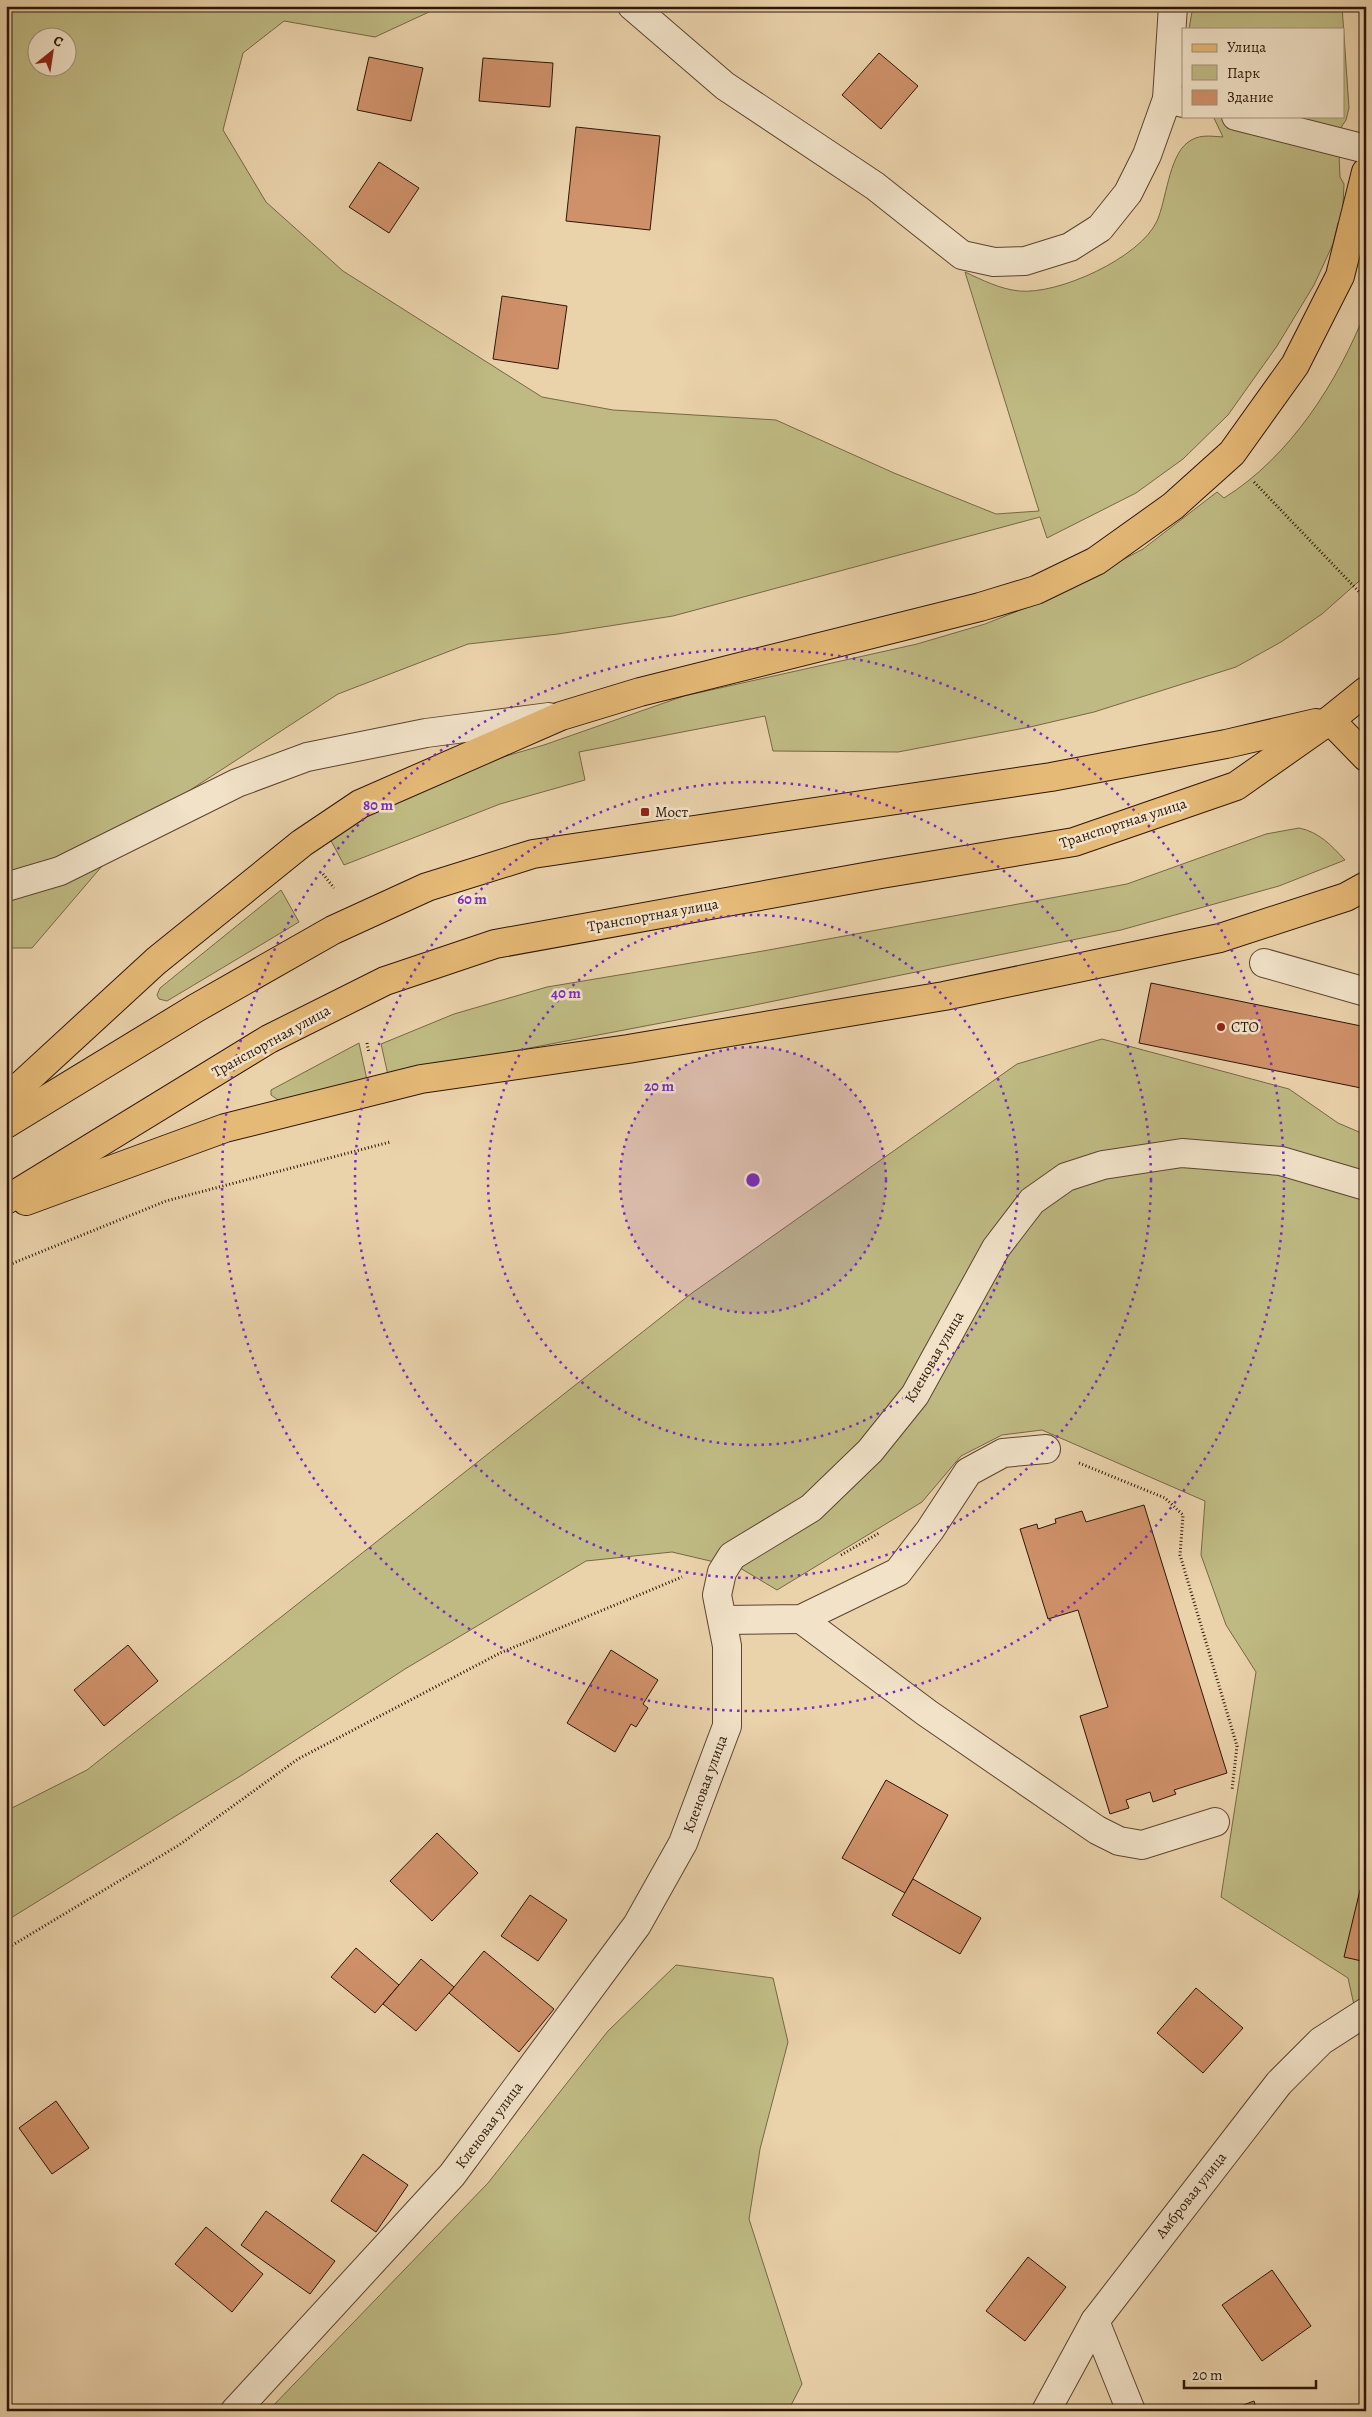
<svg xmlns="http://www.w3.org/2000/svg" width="1372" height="2417" font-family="Alegreya,serif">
<rect width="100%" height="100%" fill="#ead2ab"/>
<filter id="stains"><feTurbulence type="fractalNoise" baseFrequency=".004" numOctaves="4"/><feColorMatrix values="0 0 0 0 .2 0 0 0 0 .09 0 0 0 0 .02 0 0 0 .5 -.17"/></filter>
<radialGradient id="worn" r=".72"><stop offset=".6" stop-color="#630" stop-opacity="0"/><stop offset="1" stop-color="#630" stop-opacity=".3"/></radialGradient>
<g fill="#bfba83" stroke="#766845" fill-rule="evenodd">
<path d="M6,6H442L375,37L284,21L243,53L223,130L266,202L343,271L542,397L613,410L776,420L894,473L996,514L1039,511L965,272C982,280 1000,289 1019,291C1058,295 1140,258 1157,221C1166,201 1169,157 1187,143C1198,134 1209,136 1223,137L1213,116H1343V29H1189L1193,6H1342L1349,108L1346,120L1338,132L1340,177L1344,184L1342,225L1338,223L1333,244L1314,285L1277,346L1228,415L1183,459L1136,493L1047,538L1040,517L673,616L558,634L468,644L338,694L138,824L32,948H6ZM38,38H68V68H38Z"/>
<path d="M1366,310V575L1322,614L1281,642L1236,667L1094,712L1030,727L898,752L773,751L765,716L579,752L585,780L500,804L344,865L328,835L458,770L544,745L684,696L917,644L985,624L1048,599L1143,549L1217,492L1224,498C1290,457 1338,382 1366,310Z"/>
<path d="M1299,828C1319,832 1331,845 1345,860L1279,886L1121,930L745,1007L388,1075L381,1044L454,1014L547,987L763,951L1127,884L1266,834Z"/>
<path d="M281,890L299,922L167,1001L159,999L157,995L160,988Z"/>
<path d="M1102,1039L1289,1089L1338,1123L1366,1135V2059L1348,1978L1221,1897L1256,1672L1226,1625L1201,1555L1205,1501L1042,1430L1002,1435L961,1456L922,1502L777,1590L740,1568L672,1552L586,1561L405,1669L242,1775L6,1921V1811L87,1770L692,1293L1017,1064Z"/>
<path d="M359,1043L367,1080L281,1102L271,1095V1090Z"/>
<path d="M676,1965L773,1978L788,2042L760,2149L749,2219L802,2384L788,2411H268L488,2183L608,2031Z"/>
</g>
<g fill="#cf916a" stroke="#2d1507">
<path d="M879,53L918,86L881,129L842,95Z"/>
<path d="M369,57L423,68L411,121L357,110Z"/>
<path d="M483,58L553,63L550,107L479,101Z"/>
<path d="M576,127L660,136L650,230L566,221Z"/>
<path d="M379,162L419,188L389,233L349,207Z"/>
<path d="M502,296L567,306L558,369L493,359Z"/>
<path d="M1151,983L1366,1027V1089L1139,1043Z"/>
<path d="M1144,1505L1227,1773L1174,1790L1176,1794L1153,1802L1150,1792L1126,1800L1129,1808L1110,1814L1080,1716L1108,1707L1078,1610L1048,1619L1020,1529L1037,1524L1038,1529L1056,1523L1055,1519L1082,1511L1086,1522Z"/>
<path d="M128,1645L158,1681L104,1726L74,1690Z"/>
<path d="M611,1650L658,1680L643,1704L648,1708L636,1727L631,1724L615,1752L567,1723Z"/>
<path d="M886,1780L948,1815L905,1893L842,1858Z"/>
<path d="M437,1833L478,1873L432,1921L390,1881Z"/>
<path d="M913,1879L981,1918L960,1954L892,1915Z"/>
<path d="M1360,1890L1366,1891V1962L1344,1957Z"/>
<path d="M530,1895L567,1920L538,1961L501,1936Z"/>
<path d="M356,1948L399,1985L375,2013L331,1977Z"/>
<path d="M484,1951L554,2009L519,2052L449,1993Z"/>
<path d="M421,1959L454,1987L416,2031L383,2004Z"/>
<path d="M1196,1988L1243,2028L1203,2073L1157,2033Z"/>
<path d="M56,2101L89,2148L52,2174L19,2128Z"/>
<path d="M363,2154L408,2185L376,2232L331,2201Z"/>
<path d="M266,2211L335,2261L310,2294L241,2245Z"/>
<path d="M206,2227L263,2274L232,2312L175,2264Z"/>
<path d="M1028,2257L1066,2287L1025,2341L986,2311Z"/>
<path d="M1272,2270L1311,2326L1262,2361L1222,2305Z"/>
<path d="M1254,2401L1257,2411H1231L1230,2410Z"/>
</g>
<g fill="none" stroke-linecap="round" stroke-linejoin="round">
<g stroke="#5c4430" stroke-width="30">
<g id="minor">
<path d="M632,6L725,86L875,186L962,255L994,262L1025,261L1070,247L1100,228L1128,193L1147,155L1167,99"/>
<path d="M1173,6L1167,99L1183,103"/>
<path d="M1236,116L1366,149"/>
<path d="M6,887L60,871L237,783L307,757L426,733L549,717"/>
<path d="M1264,963L1366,992"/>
<path d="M801,1619L927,1713L1097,1830L1119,1841L1142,1845L1215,1822"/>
<path d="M723,1620L801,1619L898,1572L930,1530L968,1472L1003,1453L1046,1449"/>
<path d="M235,2411L452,2175L637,1925L683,1843L727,1726V1646L717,1595L722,1572L732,1556L811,1508L870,1451L915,1395L996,1248L1032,1201L1066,1177L1103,1165L1182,1153L1281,1161L1366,1186"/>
<path d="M1046,2411L1095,2321"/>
<path d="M1131,2411L1095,2321L1279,2083L1321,2041L1366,2012"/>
</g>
</g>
<g stroke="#2d1507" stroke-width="30">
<g id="major">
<path d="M1330,720L1366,757"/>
<path d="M6,1099L156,961L302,843L360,804L561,716L640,692L980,607L1036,590L1096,561L1173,506L1232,453L1295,365L1340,276L1366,172"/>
<path d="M6,1124L196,1008L333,930L427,887L533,854L1051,777L1226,744L1316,723"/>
<path d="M6,1200L269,1039L385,981L495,944L881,874L1074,842L1236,786L1330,720L1366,691"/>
<path d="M26,1201L225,1128L421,1079L628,1049L944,996L1220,938L1346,897L1366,886"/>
</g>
</g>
<g stroke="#2d1507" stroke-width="3" stroke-dasharray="1 2.5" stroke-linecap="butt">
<path d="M1254,482L1366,599"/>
<path d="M323,874L334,888"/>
<path d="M367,1043L369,1053"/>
<path d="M6,1266L166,1201L390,1142"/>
<path d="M1079,1463L1165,1498L1183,1515L1180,1555L1237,1746L1232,1790"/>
<path d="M841,1555L879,1533"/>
<path d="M6,1949L179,1845L298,1759L500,1653L682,1577"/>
</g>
<use href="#minor" stroke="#f1e2c8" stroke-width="28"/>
<use href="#major" stroke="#e5b976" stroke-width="28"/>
</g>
<circle cx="753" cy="1180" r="133" fill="#7b2cbf" fill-opacity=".12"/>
<g fill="none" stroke="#7b2cbf" stroke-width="2.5" stroke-dasharray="2.5 5">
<circle cx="753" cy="1180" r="133"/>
<circle cx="753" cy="1180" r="265"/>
<circle cx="753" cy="1180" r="398"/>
<circle cx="753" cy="1180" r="531"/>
</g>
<g fill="#8f2418" stroke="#f1e2c8" stroke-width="2">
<rect x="640" y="807" width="10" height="10" rx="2.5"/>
<circle cx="1221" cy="1027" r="5"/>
</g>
<g text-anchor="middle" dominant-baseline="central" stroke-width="5" stroke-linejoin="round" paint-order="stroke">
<g font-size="15" fill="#2d1507" stroke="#f1e2c8" text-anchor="start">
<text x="655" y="812">Мост</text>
<text x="1231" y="1027">СТО</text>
</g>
<g font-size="15" fill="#2d1507" stroke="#f1e2c8">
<text transform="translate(1123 823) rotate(-18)">Транспортная улица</text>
<text transform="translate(653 915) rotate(-10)">Транспортная улица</text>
<text transform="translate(271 1041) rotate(-29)">Транспортная улица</text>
<text transform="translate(934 1357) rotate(-60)">Кленовая улица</text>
<text transform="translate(705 1784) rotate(-70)">Кленовая улица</text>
<text transform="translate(489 2125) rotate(-54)">Кленовая улица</text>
<text transform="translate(1191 2195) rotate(-52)">Амбровая улица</text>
</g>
</g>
<circle cx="753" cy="1180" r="8" fill="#7b2cbf" stroke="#f1e2c8" stroke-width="2.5"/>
<g font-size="15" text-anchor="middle" font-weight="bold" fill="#7b2cbf" stroke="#f1e2c8" stroke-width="5" stroke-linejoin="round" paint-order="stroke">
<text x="378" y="810">80 m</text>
<text x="472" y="904">60 m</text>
<text x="566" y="998">40 m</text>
<text x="659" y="1091">20 m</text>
</g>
<rect width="1372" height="2417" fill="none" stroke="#ead2ab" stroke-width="25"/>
<rect x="8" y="8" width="1357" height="2402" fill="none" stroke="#2d1507" stroke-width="2.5"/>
<rect x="12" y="12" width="1347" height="2392" fill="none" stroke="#2d1507"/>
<rect x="1182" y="28" width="162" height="90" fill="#f1e2c8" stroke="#a3907b"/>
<rect x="1192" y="44" width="25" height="8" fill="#e5b976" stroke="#a3907b"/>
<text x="1227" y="52" font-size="15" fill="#2d1507">Улица</text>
<rect x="1192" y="65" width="25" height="15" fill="#bfba83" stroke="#a3907b"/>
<text x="1227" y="78" font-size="15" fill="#2d1507">Парк</text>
<rect x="1192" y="90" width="25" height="15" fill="#cf916a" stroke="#a3907b"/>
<text x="1227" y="102" font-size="15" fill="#2d1507">Здание</text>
<g transform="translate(52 52) rotate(30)"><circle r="24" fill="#f1e2c8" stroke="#a3907b"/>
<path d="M0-4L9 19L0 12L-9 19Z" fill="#8f2418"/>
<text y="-8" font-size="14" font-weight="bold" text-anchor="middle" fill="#2d1507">С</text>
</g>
<path d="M1184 2380v8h132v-8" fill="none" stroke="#2d1507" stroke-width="2.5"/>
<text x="1192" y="2380" font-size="15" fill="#2d1507" stroke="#f1e2c8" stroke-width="4" paint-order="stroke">20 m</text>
<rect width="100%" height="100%" filter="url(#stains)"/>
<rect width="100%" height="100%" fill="url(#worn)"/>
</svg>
